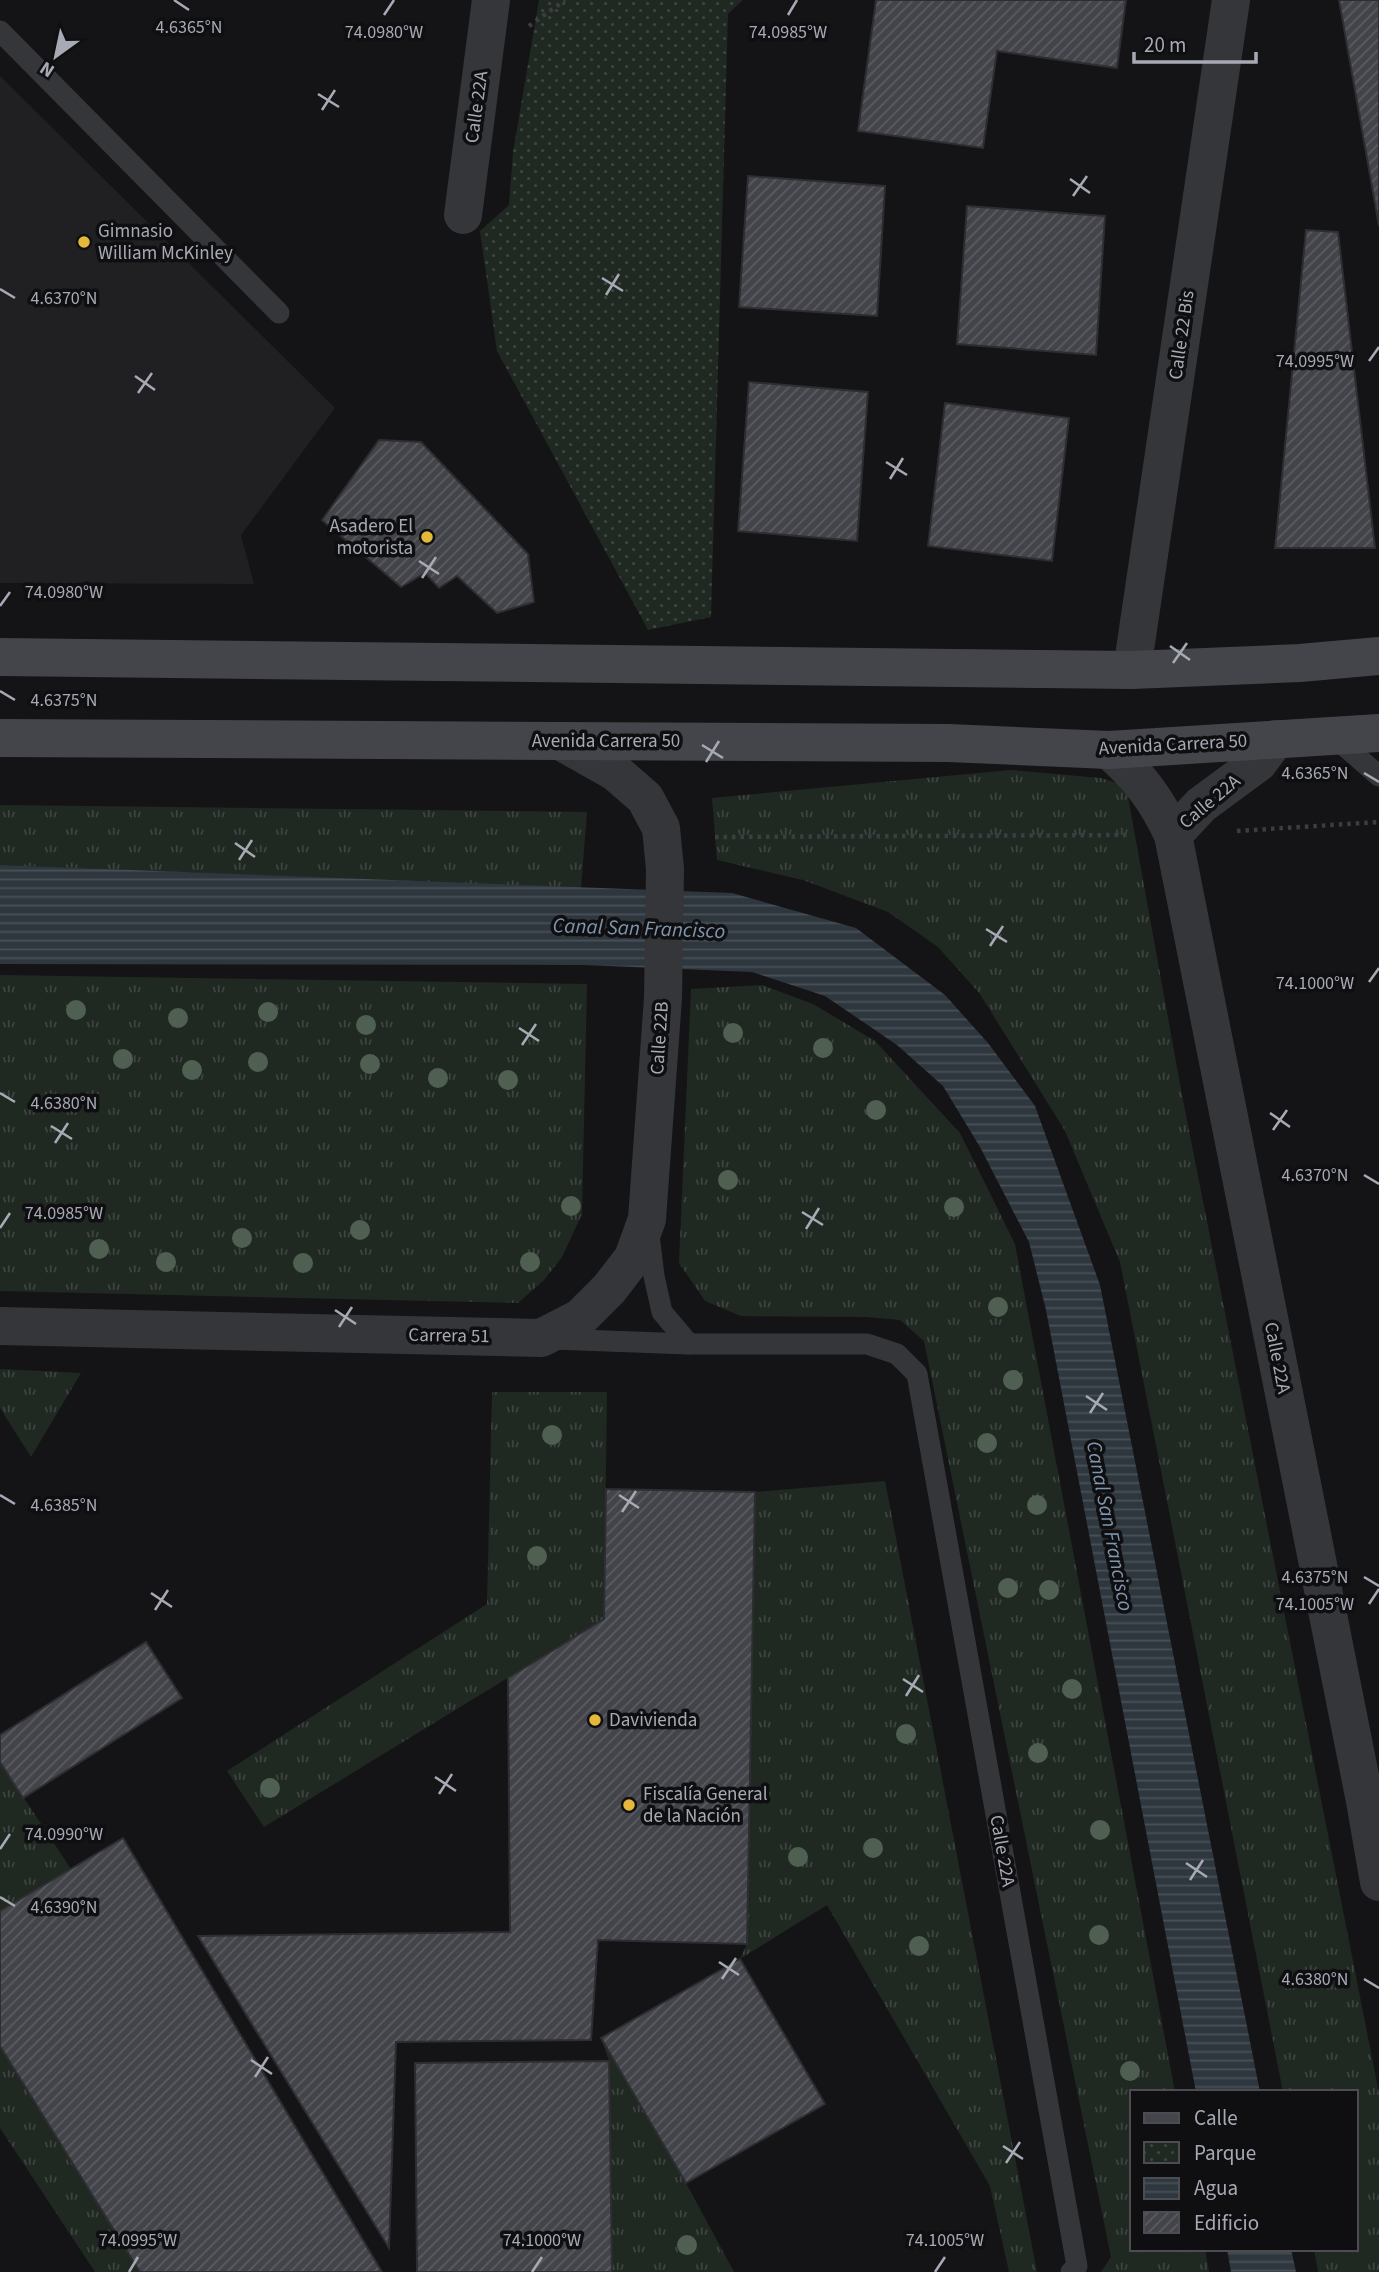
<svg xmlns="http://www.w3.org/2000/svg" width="1379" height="2272" font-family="'Source Sans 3',sans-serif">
<defs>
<pattern id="grass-tufts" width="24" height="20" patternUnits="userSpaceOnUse" patternTransform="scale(1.75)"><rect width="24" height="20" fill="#202822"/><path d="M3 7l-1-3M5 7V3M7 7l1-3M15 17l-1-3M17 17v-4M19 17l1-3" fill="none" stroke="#3e4440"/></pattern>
<pattern id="park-dots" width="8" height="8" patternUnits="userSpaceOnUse" patternTransform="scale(1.75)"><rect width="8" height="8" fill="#202822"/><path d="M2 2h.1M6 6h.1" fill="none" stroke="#3e4440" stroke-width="1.8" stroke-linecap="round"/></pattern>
<pattern id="water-rules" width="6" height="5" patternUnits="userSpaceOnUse" patternTransform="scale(1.75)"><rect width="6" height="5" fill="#2e363e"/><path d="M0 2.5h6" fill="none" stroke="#495058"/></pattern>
<pattern id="building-hatch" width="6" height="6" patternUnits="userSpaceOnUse" patternTransform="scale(1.75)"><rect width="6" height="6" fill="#434449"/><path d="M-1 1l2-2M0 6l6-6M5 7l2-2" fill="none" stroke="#5b5c61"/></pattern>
</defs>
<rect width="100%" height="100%" fill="#141416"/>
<path fill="#202023" d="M0,76L335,408L241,535L254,584L0,583Z"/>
<g fill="url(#grass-tufts)">
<path d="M1011,770L1101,778L1126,786L1182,1095L1379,2093V2272H1318L1314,2249H1356V2092H1283L1120,1262L1065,1131L980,994L938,947L888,912L803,880L717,860L712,798Z"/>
<path d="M0,805L587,812L581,888L0,865Z"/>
<path d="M0,975L587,984L582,1214L562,1257L544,1280L518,1303L0,1291Z"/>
<path d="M762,985L813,1004L875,1041L960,1133L1015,1244L1175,2092H1132V2249H1205L1209,2272H1101L1111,2257L924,1341L900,1320L867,1317L741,1316L705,1301L679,1263L691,989Z"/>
<path d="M0,1369L81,1373L31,1457L0,1408Z"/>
<path d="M492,1392H607L604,1619L264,1827L227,1771L487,1604Z"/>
<path d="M885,1481L1037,2272H1009L990,2186L827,1905L740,1959L747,1944L755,1492Z"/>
<path d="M0,1762L71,1869L0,1911Z"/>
<path d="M601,2038L686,2183L734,2272H612L609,2061Z"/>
<path d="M0,2046L140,2272H95L0,2128Z"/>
</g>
<path fill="url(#park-dots)" d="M539,0H743L728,14L711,617L648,630L497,351L480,231L509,205L513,152Z"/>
<g fill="url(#water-rules)">
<path d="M0,865L732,893L856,928L945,995L988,1043L1035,1106L1100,1285L1260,2092H1196L1046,1310L1029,1242L980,1147L943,1086L897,1045L825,996L752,972L585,965L0,964Z"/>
<path d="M1227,2249H1291L1296,2272H1231Z"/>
</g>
<g fill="url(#building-hatch)" stroke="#2e2e32" stroke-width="2">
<path d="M876,0H1126L1117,68L997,51L983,148L858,131Z"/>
<path d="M1339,0H1379V226Z"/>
<path d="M748,176L885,186L877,316L739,307Z"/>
<path d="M967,206L1105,216L1096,355L957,344Z"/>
<path d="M1306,230L1338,232L1375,548H1275Z"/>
<path d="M749,382L868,392L857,541L738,531Z"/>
<path d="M945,403L1069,418L1052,561L928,546Z"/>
<path d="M379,440L421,442L528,554L534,602L497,613L457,576L439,588L425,573L401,587L322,520Z"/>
<path d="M606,1489L755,1492L747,1944L598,1940L591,2040L396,2042L389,2248L198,1936L510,1932L508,1678L604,1619Z"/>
<path d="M146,1642L182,1698L23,1798L0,1762V1735Z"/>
<path d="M123,1838L382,2272H140L0,2046V1911Z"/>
<path d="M740,1959L825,2104L686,2183L601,2038Z"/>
<path d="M609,2061L612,2272H417L415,2063Z"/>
</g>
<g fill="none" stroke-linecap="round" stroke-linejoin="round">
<g stroke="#3b3d41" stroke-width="4.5" stroke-dasharray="3.5 5" stroke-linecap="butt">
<path d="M529,26L565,0"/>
<path d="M1237,831L1379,822"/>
<path d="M715,837L1130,835"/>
</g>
<g stroke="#35363a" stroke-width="21">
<path d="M0,31L279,313"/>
<path d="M1333,736L1379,776"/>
<path d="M649,1235L654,1276L662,1312L689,1344"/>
<path d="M552,1339L689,1344H867L897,1354L917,1374L1077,2266L1071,2272"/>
</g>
<g stroke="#35363a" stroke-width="38">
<path d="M463,215L491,0"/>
<path d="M1132,670L1231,0"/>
<path d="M1109,750C1138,775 1157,800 1173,835L1365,1801L1379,1882"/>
<path d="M1173,835L1201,805L1258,763L1276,739"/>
<path d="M0,1326L541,1338L580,1318L609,1289L633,1258L647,1219L663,998L665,869L661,828L645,798L615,772L560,741"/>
</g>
<g stroke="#43454a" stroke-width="38">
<path d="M0,657L1132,670L1300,663L1379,656"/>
<path d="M0,738L948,743L1109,750L1379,733"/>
</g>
</g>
<g fill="#4f6052">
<circle cx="76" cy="1010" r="10"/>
<circle cx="268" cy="1012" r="10"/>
<circle cx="178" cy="1018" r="10"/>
<circle cx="366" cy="1025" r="10"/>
<circle cx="733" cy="1033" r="10"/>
<circle cx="823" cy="1048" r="10"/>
<circle cx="123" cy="1059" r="10"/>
<circle cx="258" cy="1062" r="10"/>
<circle cx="370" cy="1064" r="10"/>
<circle cx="192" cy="1070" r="10"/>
<circle cx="438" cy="1078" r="10"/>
<circle cx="508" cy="1080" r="10"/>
<circle cx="876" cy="1110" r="10"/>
<circle cx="728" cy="1180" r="10"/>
<circle cx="571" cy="1206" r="10"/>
<circle cx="954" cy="1207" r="10"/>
<circle cx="360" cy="1230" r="10"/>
<circle cx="242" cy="1238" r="10"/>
<circle cx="99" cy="1249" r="10"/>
<circle cx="166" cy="1262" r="10"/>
<circle cx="530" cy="1262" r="10"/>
<circle cx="303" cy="1263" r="10"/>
<circle cx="998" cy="1307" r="10"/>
<circle cx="1013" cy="1380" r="10"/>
<circle cx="552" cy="1435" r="10"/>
<circle cx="987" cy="1443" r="10"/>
<circle cx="1037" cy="1505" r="10"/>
<circle cx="537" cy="1556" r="10"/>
<circle cx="1008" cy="1588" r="10"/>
<circle cx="1049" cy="1590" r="10"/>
<circle cx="1072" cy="1689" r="10"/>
<circle cx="906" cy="1734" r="10"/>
<circle cx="1038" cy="1753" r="10"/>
<circle cx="270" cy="1788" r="10"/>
<circle cx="1100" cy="1830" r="10"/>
<circle cx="873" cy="1848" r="10"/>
<circle cx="798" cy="1857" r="10"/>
<circle cx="1099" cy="1935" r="10"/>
<circle cx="919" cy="1946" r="10"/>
<circle cx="1130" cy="2071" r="10"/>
<circle cx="687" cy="2245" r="10"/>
</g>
<path fill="none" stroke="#a7aab5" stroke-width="2.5" d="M174,0L189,10M384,15L394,0M788,15L797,0M318,94L339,107M322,110L335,90M1070,179L1090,193M1073,196L1087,176M602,278L623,291M0,289L15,298M606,295L619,274M1369,361L1379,347M135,376L155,390M138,393L152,373M886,462L907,475M890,479L903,458M419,561L439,574M422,578L436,557M0,606L10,592M1170,646L1190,660M1173,663L1187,643M0,691L15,700M702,745L723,758M706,762L719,741M1364,773L1379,782M235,843L255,857M239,860L252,840M986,929L1007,942M990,946L1003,926M1369,982L1379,968M519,1028L539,1041M522,1045L536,1024M0,1093L15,1102M1270,1113L1290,1127M51,1126L72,1139M1273,1130L1287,1110M55,1143L68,1123M1364,1175L1379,1184M802,1212L823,1225M0,1228L10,1213M806,1229L819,1208M335,1310L356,1324M339,1327L352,1307M1086,1396L1107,1410M1090,1413L1103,1393M0,1495L15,1504M619,1495L639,1508M622,1512L636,1491M1364,1577L1379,1586M151,1593L172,1607M1369,1604L1379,1589M155,1610L168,1590M903,1679L923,1692M906,1696L919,1675M435,1777L456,1791M439,1794L452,1774M0,1849L10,1834M1186,1863L1207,1877M1190,1880L1203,1860M0,1897L15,1906M719,1962L739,1975M722,1979L736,1958M1364,1979L1379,1988M251,2060L272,2074M255,2077L268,2057M1003,2146L1023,2159M1006,2163L1020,2142M129,2272L138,2257M532,2272L542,2257M935,2272L945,2257"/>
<g fill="#e5b83c" stroke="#0f0f11" stroke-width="2.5">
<circle cx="84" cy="242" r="7"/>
<circle cx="427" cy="537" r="7"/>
<circle cx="595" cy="1720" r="7"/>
<circle cx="629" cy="1805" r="7"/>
</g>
<g text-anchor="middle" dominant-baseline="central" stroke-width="7" stroke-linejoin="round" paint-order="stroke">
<g font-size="19" fill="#a7aab5" stroke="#0f0f11">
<text transform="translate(477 107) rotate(-82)">Calle 22A</text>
<text transform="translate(1182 335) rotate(-82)">Calle 22 Bis</text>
<text x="606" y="741">Avenida Carrera 50</text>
<text transform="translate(1173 745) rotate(-3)">Avenida Carrera 50</text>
<text transform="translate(1210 802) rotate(-40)">Calle 22A</text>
<text transform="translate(660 1038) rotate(-86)">Calle 22B</text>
<text transform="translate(449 1336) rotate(1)">Carrera 51</text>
<text transform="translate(1277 1358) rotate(79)">Calle 22A</text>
<text transform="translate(1002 1851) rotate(80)">Calle 22A</text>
</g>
<g font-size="19" fill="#a7aab5" stroke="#0f0f11" text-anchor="start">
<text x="98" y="231">Gimnasio<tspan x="98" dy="22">William McKinley</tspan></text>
<text x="413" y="526" text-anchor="end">Asadero El<tspan x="413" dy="22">motorista</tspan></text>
<text x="609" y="1720">Davivienda</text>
<text x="643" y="1794">Fiscalía General<tspan x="643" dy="22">de la Nación</tspan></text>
</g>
<g font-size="21" font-style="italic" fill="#8095ae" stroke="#0f0f11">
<text transform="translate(639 928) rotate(2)">Canal San Francisco</text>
<text transform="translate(1110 1526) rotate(79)">Canal San Francisco</text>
</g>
</g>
<g font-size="18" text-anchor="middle" fill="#a7aab5" stroke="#0f0f11" stroke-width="7" stroke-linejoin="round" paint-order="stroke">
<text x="189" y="33">4.6365°N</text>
<text x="788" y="38">74.0985°W</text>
<text x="384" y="38">74.0980°W</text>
<text x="64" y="304">4.6370°N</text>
<text x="1315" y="367">74.0995°W</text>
<text x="64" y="598">74.0980°W</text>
<text x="64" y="706">4.6375°N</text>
<text x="1315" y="779">4.6365°N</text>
<text x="1315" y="989">74.1000°W</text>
<text x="64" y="1109">4.6380°N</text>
<text x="1315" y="1181">4.6370°N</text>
<text x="64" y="1219">74.0985°W</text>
<text x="64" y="1511">4.6385°N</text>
<text x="1315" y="1583">4.6375°N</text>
<text x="1315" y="1610">74.1005°W</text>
<text x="64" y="1840">74.0990°W</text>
<text x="64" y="1913">4.6390°N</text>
<text x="1315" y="1985">4.6380°N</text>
<text x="138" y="2246">74.0995°W</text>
<text x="542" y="2246">74.1000°W</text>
<text x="945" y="2246">74.1005°W</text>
</g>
<rect x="1130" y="2090" width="228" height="161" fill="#0f0f11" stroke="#4c4d53" stroke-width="2"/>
<rect x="1144" y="2113" width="35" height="10" fill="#43454a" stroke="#4c4d53" stroke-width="2"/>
<text x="1194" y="2125" font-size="21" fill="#a7aab5">Calle</text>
<rect x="1144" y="2142" width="35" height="21" fill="url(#park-dots)" stroke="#4c4d53" stroke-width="2"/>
<text x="1194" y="2160" font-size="21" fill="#a7aab5">Parque</text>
<rect x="1144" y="2178" width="35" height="21" fill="url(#water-rules)" stroke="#4c4d53" stroke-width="2"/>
<text x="1194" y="2195" font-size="21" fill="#a7aab5">Agua</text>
<rect x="1144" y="2212" width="35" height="21" fill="url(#building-hatch)" stroke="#4c4d53" stroke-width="2"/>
<text x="1194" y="2230" font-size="21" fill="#a7aab5">Edificio</text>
<g transform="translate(56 56) rotate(213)" stroke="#0f0f11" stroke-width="5" paint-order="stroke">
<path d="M0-5L12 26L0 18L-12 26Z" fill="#a7aab5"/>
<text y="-10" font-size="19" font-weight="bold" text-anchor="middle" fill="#a7aab5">N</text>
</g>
<path d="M1134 52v10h122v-10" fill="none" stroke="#a7aab5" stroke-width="3.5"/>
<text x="1144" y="52" font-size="21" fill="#a7aab5" stroke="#0f0f11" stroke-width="5" paint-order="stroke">20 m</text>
</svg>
